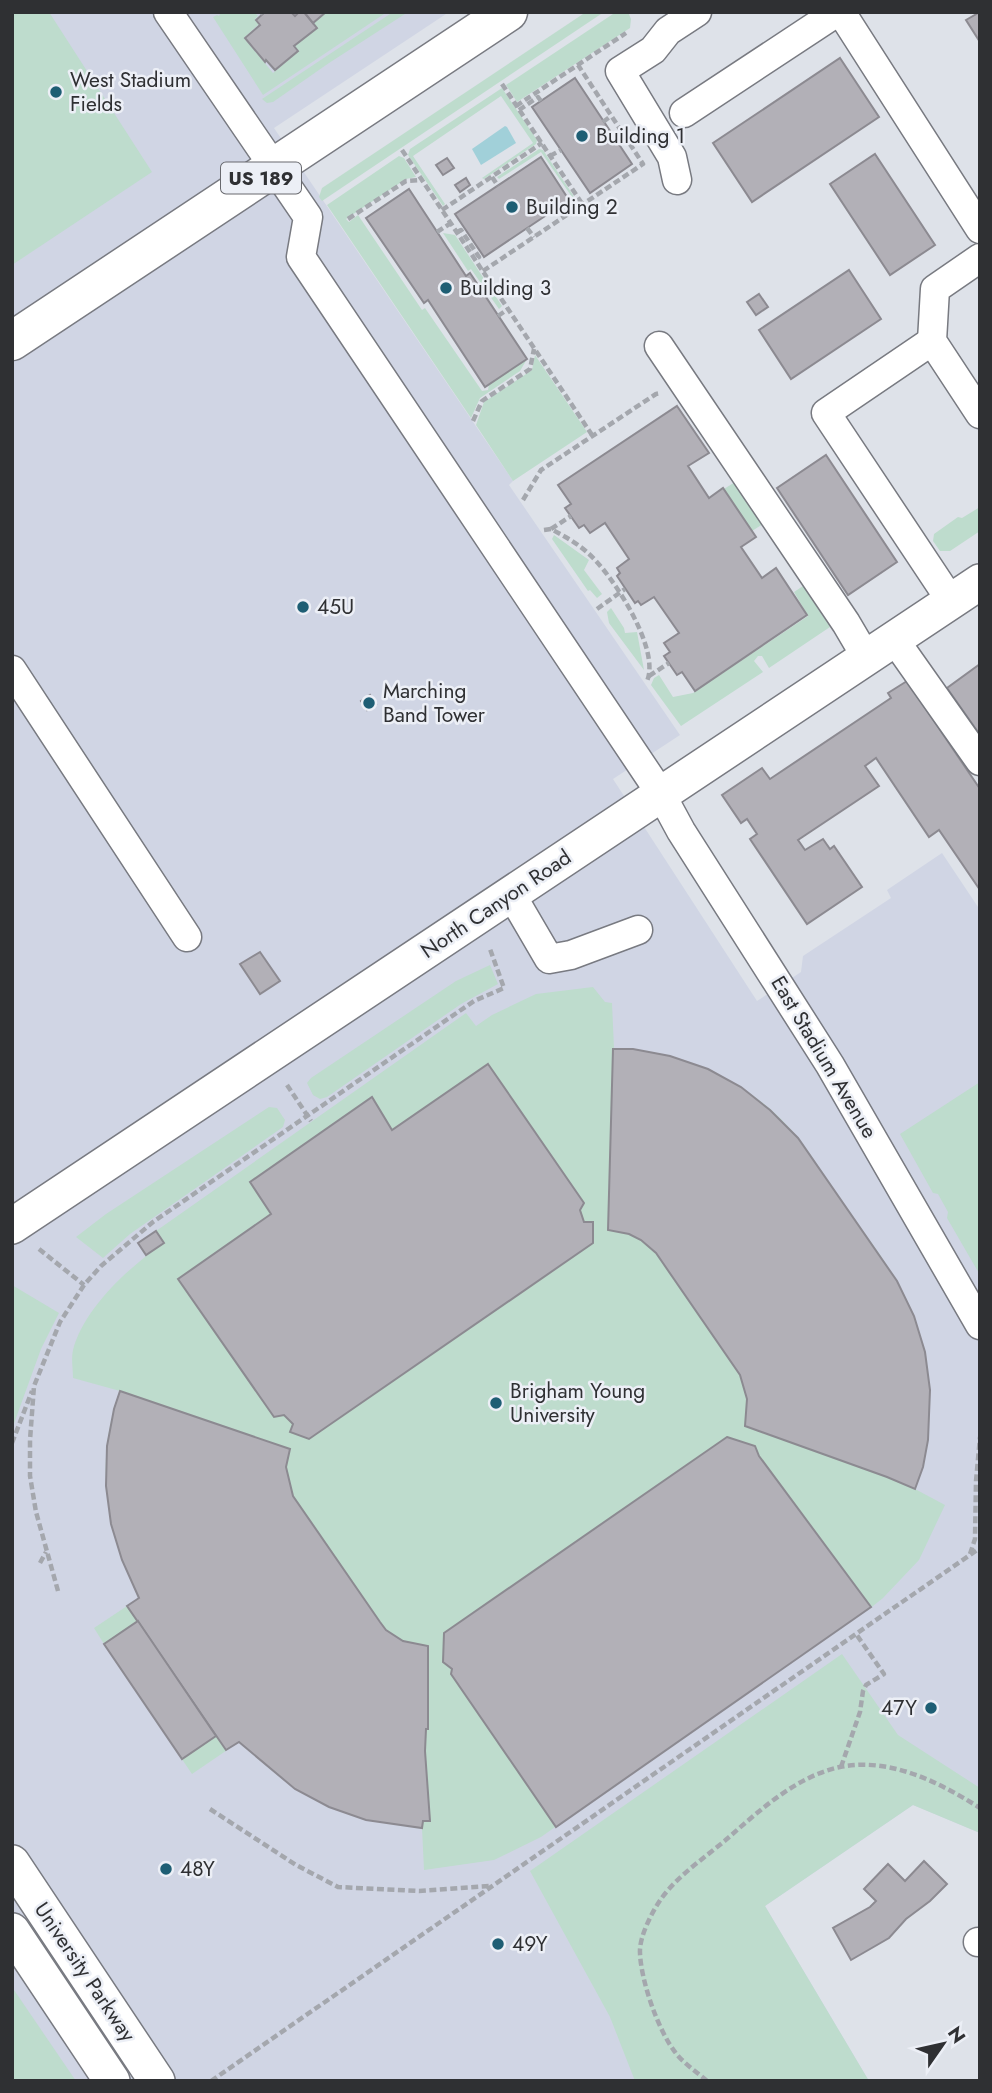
<svg xmlns="http://www.w3.org/2000/svg" width="992" height="2093" font-family="Jost,sans-serif">
<rect width="100%" height="100%" fill="#dee2e9"/>
<path fill="#d0d5e4" d="M12,12H449L274,128L513,481L509,485L680,735L613,779L757,1001L801,972L803,956L891,898L887,890L942,853L980,910V1833L913,1805L765,1906L869,2081H12Z"/>
<g fill="#bedccd">
<path d="M12,12H49L152,172L12,265Z"/>
<path d="M221,12H254L258,16L255,19L259,24L244,38L273,73L299,51L295,46L317,28L314,23L326,12H387L263,95L213,17L217,15L219,16Z"/>
<path d="M393,12H408L329,63L273,102L267,103L262,99Z"/>
<path d="M586,12H604L322,201L319,197L322,188Z"/>
<path d="M616,12H628L631,19L630,28L517,102L506,85Z"/>
<path d="M502,88L537,140L536,144L484,179L482,178L533,143L501,96L413,156L445,204L443,206L408,155L410,149Z"/>
<path d="M539,149L543,150L575,198L574,200L541,152L499,179L497,177Z"/>
<path d="M399,156L404,158L416,177L406,179L346,219L349,222L358,215L422,310L425,308L482,391L488,390L489,384L527,359L520,371L480,398L471,418L327,205Z"/>
<path d="M443,233L455,235L502,306L499,309L471,269L468,271Z"/>
<path d="M535,355L587,432L513,481L476,425L484,402L532,370Z"/>
<path d="M735,482L763,524L752,531L724,489Z"/>
<path d="M980,507V531L950,551H940L933,541L934,534L958,517L962,518Z"/>
<path d="M554,535L589,560L584,570L602,594L597,598L590,590L588,591L552,539Z"/>
<path d="M803,586L830,627L769,668L762,656H758L754,661L763,672L681,726L651,685L654,678L659,675L673,697L693,693L808,616L794,592Z"/>
<path d="M611,608L624,628L625,633L637,632L644,670L609,623L607,612Z"/>
<path d="M490,965L498,984L461,1004L327,1097L320,1099L313,1095L307,1083L311,1078L456,981Z"/>
<path d="M593,987L605,1002L612,1003L614,1048C685,1051 754,1083 799,1139C816,1161 831,1186 847,1209C864,1233 884,1258 898,1284C934,1347 939,1421 915,1489L945,1505L919,1560L883,1598L868,1610H864L541,1837L494,1860L424,1870L422,1828C339,1820 300,1797 239,1742L192,1774L104,1644L94,1628L139,1598C107,1528 93,1465 120,1391L73,1378C73,1369 71,1359 73,1350C84,1308 129,1267 164,1243L156,1231L466,1013L476,1026L492,1015L536,994Z"/>
<path d="M980,1082V1275L947,1218L948,1212L938,1194L933,1193L900,1134Z"/>
<path d="M269,1107L277,1108L285,1120L283,1127L130,1234L103,1258L76,1237L106,1214Z"/>
<path d="M12,1285L59,1313L41,1349L12,1429Z"/>
<path d="M842,1654L898,1735L980,1788V1833L913,1805L765,1906L869,2081H635L610,2017L530,1871Z"/>
<path d="M12,1987L76,2081H12Z"/>
</g>
<path fill="#a1d0d9" d="M505,126L507,127L516,143L481,165L472,149Z"/>
<g fill="#b2b0b7" stroke="#8c8a91" stroke-width="2">
<path d="M265,12H291L295,16L299,12H304L317,28L294,46L298,51L275,70L266,60L265,62L245,38L260,25L256,20Z"/>
<path d="M304,12H326L313,23Z"/>
<path d="M980,12V42L966,20Z"/>
<path d="M840,58L879,117L752,202L713,143Z"/>
<path d="M575,78L632,164L590,193L532,107Z"/>
<path d="M875,154L935,245L890,275L830,184Z"/>
<path d="M541,157L569,200L484,257L455,214Z"/>
<path d="M447,158L454,168L443,175L436,165Z"/>
<path d="M466,178L470,185L460,192L455,185Z"/>
<path d="M409,189L466,276L470,273L527,359L485,387L428,300L424,303L366,218Z"/>
<path d="M849,270L881,319L791,379L759,330Z"/>
<path d="M759,294L768,307L756,315L747,302Z"/>
<path d="M677,406L709,453L688,466L709,498L723,488L756,537L741,547L762,578L776,568L807,615L695,691L682,672L677,675L664,656L670,652L664,643L679,633L654,597L641,605L638,601L635,603L617,576L620,573L617,568L629,559L605,523L590,533L584,525L579,528L565,508L571,504L558,485Z"/>
<path d="M826,455L897,562L848,595L777,488Z"/>
<path d="M980,664V735L947,688Z"/>
<path d="M907,681L980,789V890L939,830L929,837L876,758L865,766L879,786L798,840L805,850L823,839L830,849L834,846L862,887L807,924L750,839L757,834L747,819L741,823L722,795L762,768L770,779L891,698L888,693Z"/>
<path d="M370,695L376,704L367,710L361,701Z"/>
<path d="M260,952L280,981L260,994L240,964Z"/>
<path d="M613,1049H633L670,1056L708,1069L741,1087L770,1110L798,1138L897,1281L914,1316L925,1352L930,1390L928,1440L923,1467L915,1489L887,1477L745,1426L747,1399L740,1375L656,1253L641,1240L629,1234L608,1230Z"/>
<path d="M488,1064L584,1203L580,1210L584,1222H593V1243L309,1439L290,1432L293,1424L284,1415L274,1417L178,1279L271,1214L250,1182L372,1097L392,1130Z"/>
<path d="M156,1231L164,1243L146,1255L138,1243Z"/>
<path d="M120,1391L290,1449L286,1467L293,1496L380,1622L386,1630L403,1641L428,1646V1729H426L425,1751L430,1821H423L422,1828L366,1820L329,1807L295,1789L239,1742L226,1750L127,1606L139,1598L122,1560L111,1524L106,1486L107,1446L114,1409Z"/>
<path d="M727,1437L755,1446L759,1456L871,1607L556,1827L451,1674L452,1669L443,1662L444,1633Z"/>
<path d="M138,1621L216,1736L182,1759L104,1644Z"/>
<path d="M924,1861L947,1884L930,1901L906,1919L889,1938L851,1960L833,1928L870,1907L876,1901L864,1889L888,1864L905,1881Z"/>
</g>
<g fill="none" stroke-linecap="round" stroke-linejoin="round">
<g stroke="#787a81" stroke-width="31">
<g id="minor">
<path d="M168,12L308,217L301,257L661,794L681,831L830,1065L980,1325"/>
<path d="M841,12L980,229"/>
<path d="M684,113L837,12"/>
<path d="M677,180L672,157L620,71L653,50L668,31L697,12"/>
<path d="M980,258L935,289L932,341L980,414"/>
<path d="M932,341L826,413L951,601"/>
<path d="M659,346L846,623L866,657"/>
<path d="M894,639L980,761"/>
<path d="M12,670L187,937"/>
<path d="M511,894L549,959L571,955L638,930"/>
<path d="M978,1942H980"/>
</g>
</g>
<g stroke="#787a81" stroke-width="38">
<g id="major">
<path d="M12,1226L980,582"/>
<path d="M12,1863L157,2081"/>
<path d="M12,1931L112,2081"/>
</g>
</g>
<g stroke="#787a81" stroke-width="41">
<path id="highway" d="M12,341L508,12"/>
</g>
<g stroke="#a4a7ad" stroke-width="4.5" stroke-dasharray="7 3.5" stroke-linecap="butt">
<path d="M261,12L263,14"/>
<path d="M502,84L583,205"/>
<path d="M516,106L626,33"/>
<path d="M519,110L538,97L541,101"/>
<path d="M603,122L611,116"/>
<path d="M402,150L592,435"/>
<path d="M550,156L561,150"/>
<path d="M492,177L498,186"/>
<path d="M442,210L542,143"/>
<path d="M348,219L406,181L422,180"/>
<path d="M527,228L534,237"/>
<path d="M437,232L451,223"/>
<path d="M457,232L461,230L479,257L475,259"/>
<path d="M483,271L643,164L578,65"/>
<path d="M498,316L508,309"/>
<path d="M473,421L482,401L530,369L534,349"/>
<path d="M523,500L541,470L656,394L661,393"/>
<path d="M551,529L571,516"/>
<path d="M544,530L551,529C564,536 577,543 588,553C612,574 661,649 647,681"/>
<path d="M597,609L625,589"/>
<path d="M649,676L669,663"/>
<path d="M287,1085L311,1121"/>
<path d="M39,1249L84,1285"/>
<path d="M12,1443L32,1391"/>
<path d="M970,1554L975,1539L976,1481L980,1437"/>
<path d="M40,1563L46,1552"/>
<path d="M58,1591L36,1512L30,1476V1440L34,1386L60,1322L84,1285L101,1266L153,1222L474,1001L504,988L490,949"/>
<path d="M841,1767L860,1712L863,1691L866,1685L884,1674L856,1634"/>
<path d="M210,1809L296,1865L338,1887L419,1891L490,1886"/>
<path d="M211,2081L980,1548"/>
<path d="M707,2081C697,2072 683,2063 675,2052C658,2030 641,1981 640,1953C639,1937 652,1912 661,1899C678,1875 706,1857 728,1838C760,1810 797,1776 840,1767C890,1757 939,1782 980,1808"/>
</g>
<use href="#minor" stroke="#fff" stroke-width="28"/>
<use href="#major" stroke="#fff" stroke-width="35"/>
<use href="#highway" stroke="#fff" stroke-width="38"/>
</g>
<g fill="#1e5e74" stroke="#eceff6" stroke-width="2.5">
<circle cx="56" cy="92" r="7"/>
<circle cx="582" cy="136" r="7"/>
<circle cx="512" cy="207" r="7"/>
<circle cx="446" cy="288" r="7"/>
<circle cx="303" cy="607" r="7"/>
<circle cx="369" cy="703" r="7"/>
<circle cx="496" cy="1403" r="7"/>
<circle cx="931" cy="1708" r="7"/>
<circle cx="166" cy="1869" r="7"/>
<circle cx="498" cy="1944" r="7"/>
</g>
<g text-anchor="middle" dominant-baseline="central" stroke-width="5" stroke-linejoin="round" paint-order="stroke">
<rect fill="#eceff6" stroke="#68696e" stroke-width="2" x="221" y="162.5" width="80" height="31" rx="5"/>
<g font-size="19" font-weight="bold" fill="#2f3033">
<text x="261" y="178">US 189</text>
</g>
<g font-size="21" fill="#2f3033" stroke="#eceff6" text-anchor="start">
<text x="70" y="80">West Stadium<tspan x="70" dy="24">Fields</tspan></text>
<text x="596" y="136">Building 1</text>
<text x="526" y="207">Building 2</text>
<text x="460" y="288">Building 3</text>
<text x="317" y="607">45U</text>
<text x="383" y="691">Marching<tspan x="383" dy="24">Band Tower</tspan></text>
<text x="510" y="1391">Brigham Young<tspan x="510" dy="24">University</tspan></text>
<text x="917" y="1708" text-anchor="end">47Y</text>
<text x="180" y="1869">48Y</text>
<text x="512" y="1944">49Y</text>
</g>
<g font-size="21" fill="#2f3033" stroke="#eceff6">
<text transform="translate(496 904) rotate(-34)">North Canyon Road</text>
<text transform="translate(824 1057) rotate(59)">East Stadium Avenue</text>
<text transform="translate(85 1972) rotate(56)">University Parkway</text>
</g>
</g>
<rect width="992" height="2093" fill="none" stroke="#2f3033" stroke-width="28"/>
<g transform="translate(943 2044) rotate(56)" stroke="#eceff6" stroke-width="5" paint-order="stroke">
<path d="M0-5L12 26L0 18L-12 26Z" fill="#2f3033"/>
<text y="-10" font-size="19" font-weight="bold" text-anchor="middle" fill="#2f3033">N</text>
</g>
</svg>
